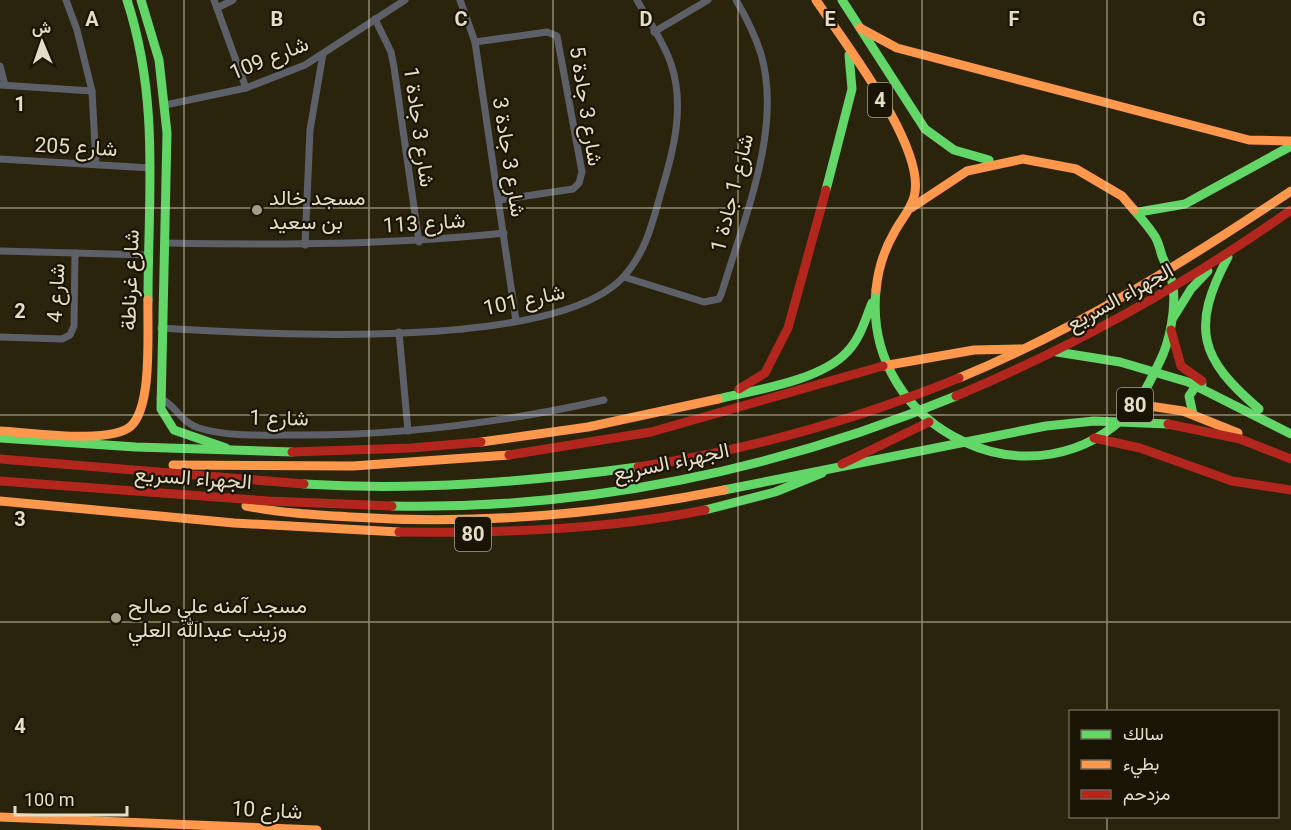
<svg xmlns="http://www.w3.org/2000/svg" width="1291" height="830" font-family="Roboto,Vazirmatn,sans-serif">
<rect width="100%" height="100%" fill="#2a240d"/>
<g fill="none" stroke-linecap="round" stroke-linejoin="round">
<g stroke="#5d6069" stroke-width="7">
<path d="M66,0L77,30L92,91L96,164"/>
<path d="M214,0L246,88"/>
<path d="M460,0L475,42L516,321"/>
<path d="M217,8L233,0"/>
<path d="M375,19L391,52L394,67L419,242"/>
<path d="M654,32L708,0"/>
<path d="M475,42L547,32L557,36L582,172L579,183L573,189L499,200"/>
<path d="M0,66L5,85"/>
<path d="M0,85L92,91"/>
<path d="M165,105L246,88L305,65L405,0"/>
<path d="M0,159L151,168"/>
<path d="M166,243C280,245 391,245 504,233"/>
<path d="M305,245L310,130L323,54"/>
<path d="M0,251L148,255"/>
<path d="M624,277L704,302L719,299L722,292C743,221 783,129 761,54C755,35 746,17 736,0"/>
<path d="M161,328C260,334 559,353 625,275C647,250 653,220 662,189C674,149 685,105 671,64C664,42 648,20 637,0"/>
<path d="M399,332L408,431"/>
<path d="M0,337L62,339L70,335L74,326L75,253"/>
<path d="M160,398C176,405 181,423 199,428C228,437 263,435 294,435C399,436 501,423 604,400"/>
</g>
<g stroke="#63d668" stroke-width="9">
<path d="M127,0C160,101 148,196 148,300"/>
<path d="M141,0L159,60L167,133L161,409L174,430L226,448"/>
<path d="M842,0L925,129L954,150L989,160"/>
<path d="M826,190L852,89L849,55"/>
<path d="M1139,212L1185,204L1291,146"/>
<path d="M1228,257C1190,328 1200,359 1259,409"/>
<path d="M876,290C862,431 1038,514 1133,408C1145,394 1152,377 1160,361C1170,341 1176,308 1173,286C1171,276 1166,265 1162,256C1160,249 1158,240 1154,235C1148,226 1141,218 1134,210"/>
<path d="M1173,318L1191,289L1208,271"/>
<path d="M1057,352L1120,362L1188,382L1291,434"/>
<path d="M718,399C755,390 820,381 847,352C860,339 865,320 872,303"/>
<path d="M1193,414L1189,396L1194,389L1202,384"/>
<path d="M0,438L136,447L292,452"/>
<path d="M304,484C416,491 527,482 638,467"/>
<path d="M724,490L1046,426L1094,421L1168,424"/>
<path d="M392,506C585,510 778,470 956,396"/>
<path d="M705,510L775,492L822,473"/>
</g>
<g stroke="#ff974d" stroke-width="9">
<path d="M816,0C843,41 928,149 914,197C910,211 900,221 894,233C884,250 878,270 876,290"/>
<path d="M860,28L897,48L1249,140L1291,141"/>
<path d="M911,208L967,171L1023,159L1076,169L1122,196L1134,210"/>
<path d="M883,366L974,350L1021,349"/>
<path d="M959,378C1078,329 1184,262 1291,191"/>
<path d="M1136,404L1183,411L1238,433"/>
<path d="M0,431C29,432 110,445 131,426C153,406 147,329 148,300"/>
<path d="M481,442L588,427L718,399"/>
<path d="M173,465L353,466L509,455"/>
<path d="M0,501L234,523L399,532"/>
<path d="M246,506C280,513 316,515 351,517C477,525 600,515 724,490"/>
<path d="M0,817L317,830"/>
</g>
<g stroke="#b3261e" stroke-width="9">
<path d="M1171,330L1181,366L1202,381"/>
<path d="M739,389L765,373L788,328L826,190"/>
<path d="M956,396C1075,346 1185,285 1291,210"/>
<path d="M1168,424L1240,439L1291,459"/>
<path d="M1094,438L1140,448L1232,481L1291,490"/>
<path d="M292,452L411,448L481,442"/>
<path d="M509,455L651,432L883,366"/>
<path d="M0,459L304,484"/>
<path d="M842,464L929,422"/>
<path d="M638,467C747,450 856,420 959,378"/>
<path d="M0,481L268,501L392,506"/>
<path d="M399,532C501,533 605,530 705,510"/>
</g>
</g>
<path fill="none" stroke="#e4dec7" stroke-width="1.5" stroke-opacity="0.55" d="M184,0V830M369,0V830M553,0V830M738,0V830M922,0V830M1107,0V712M0,208H1291M0,415H1291M0,622H1291M1107,816V830"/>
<g fill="#a39d86" stroke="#1a1404" stroke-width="2">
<circle cx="257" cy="210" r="6"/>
<circle cx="116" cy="618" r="6"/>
</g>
<g text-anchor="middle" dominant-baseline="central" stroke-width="4.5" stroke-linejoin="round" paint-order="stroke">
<g fill="#1a1404" stroke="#a7a18c" stroke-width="1.5">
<rect x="868" y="83" width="24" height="34" rx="4.5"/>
<rect x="1117" y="388" width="36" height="34" rx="4.5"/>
<rect x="455" y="517" width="36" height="34" rx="4.5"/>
</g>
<g font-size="20" font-weight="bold" fill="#e4dec7">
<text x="880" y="100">4</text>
<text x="1135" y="405">80</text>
<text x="473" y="534">80</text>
</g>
<g font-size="21" fill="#e4dec7" stroke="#1a1404">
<text transform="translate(269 58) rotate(-22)">شارع 109</text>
<text transform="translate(586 106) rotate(81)">شارع 3 جادة 5</text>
<text transform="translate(419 127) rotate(82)">شارع 3 جادة 1</text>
<text transform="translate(76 147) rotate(3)">شارع 205</text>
<text transform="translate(509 157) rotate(81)">شارع 3 جادة 3</text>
<text transform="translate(732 193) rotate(-76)">شارع 1 جادة 1</text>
<text transform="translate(424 223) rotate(-4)">شارع 113</text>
<text transform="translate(130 280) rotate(-88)">شارع غرناطة</text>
<text transform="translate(56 293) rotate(-87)">شارع 4</text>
<text transform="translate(1120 297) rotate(-29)">الجهراء السريع</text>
<text transform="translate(524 300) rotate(-12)">شارع 101</text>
<text transform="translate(279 418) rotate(1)">شارع 1</text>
<text transform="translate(671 462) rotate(-12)">الجهراء السريع</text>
<text transform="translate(193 478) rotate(4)">الجهراء السريع</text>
<text transform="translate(267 810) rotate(3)">شارع 10</text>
</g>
<g font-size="21" fill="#e4dec7" stroke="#1a1404" text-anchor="start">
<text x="269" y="198">مسجد خالد<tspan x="269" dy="24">بن سعيد</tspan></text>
<text x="128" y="606">مسجد آمنه علي صالح<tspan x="128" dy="24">وزينب عبدالله العلي</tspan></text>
</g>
</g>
<g font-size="20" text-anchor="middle" font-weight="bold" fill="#e4dec7" stroke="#1a1404" stroke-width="4.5" stroke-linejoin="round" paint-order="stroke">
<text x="92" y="26">A</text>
<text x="277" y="26">B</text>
<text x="461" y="26">C</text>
<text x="646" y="26">D</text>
<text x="830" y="26">E</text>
<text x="1014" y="26">F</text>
<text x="1199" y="26">G</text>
<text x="20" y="111">1</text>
<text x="20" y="318">2</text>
<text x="20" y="526">3</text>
<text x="20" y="733">4</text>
</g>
<rect x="1069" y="710" width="210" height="108" fill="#1a1404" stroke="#6b6552" stroke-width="1.5"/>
<rect x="1081" y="730" width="30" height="9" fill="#63d668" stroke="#6b6552" stroke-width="1.5"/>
<text x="1123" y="740" font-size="18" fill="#e4dec7">سالك</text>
<rect x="1081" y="760" width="30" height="9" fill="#ff974d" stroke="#6b6552" stroke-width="1.5"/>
<text x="1123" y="770" font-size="18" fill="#e4dec7">بطيء</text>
<rect x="1081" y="790" width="30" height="9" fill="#b3261e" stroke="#6b6552" stroke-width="1.5"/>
<text x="1123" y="800" font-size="18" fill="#e4dec7">مزدحم</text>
<g transform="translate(42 42) rotate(358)" stroke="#1a1404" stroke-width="4.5" paint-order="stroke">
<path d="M0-4.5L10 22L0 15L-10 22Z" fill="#e4dec7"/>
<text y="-9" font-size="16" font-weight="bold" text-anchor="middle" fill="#e4dec7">ش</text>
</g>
<path d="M15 806v9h112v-9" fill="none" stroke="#e4dec7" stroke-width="3"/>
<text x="24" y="806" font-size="18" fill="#e4dec7" stroke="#1a1404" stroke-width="4.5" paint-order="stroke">100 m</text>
</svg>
